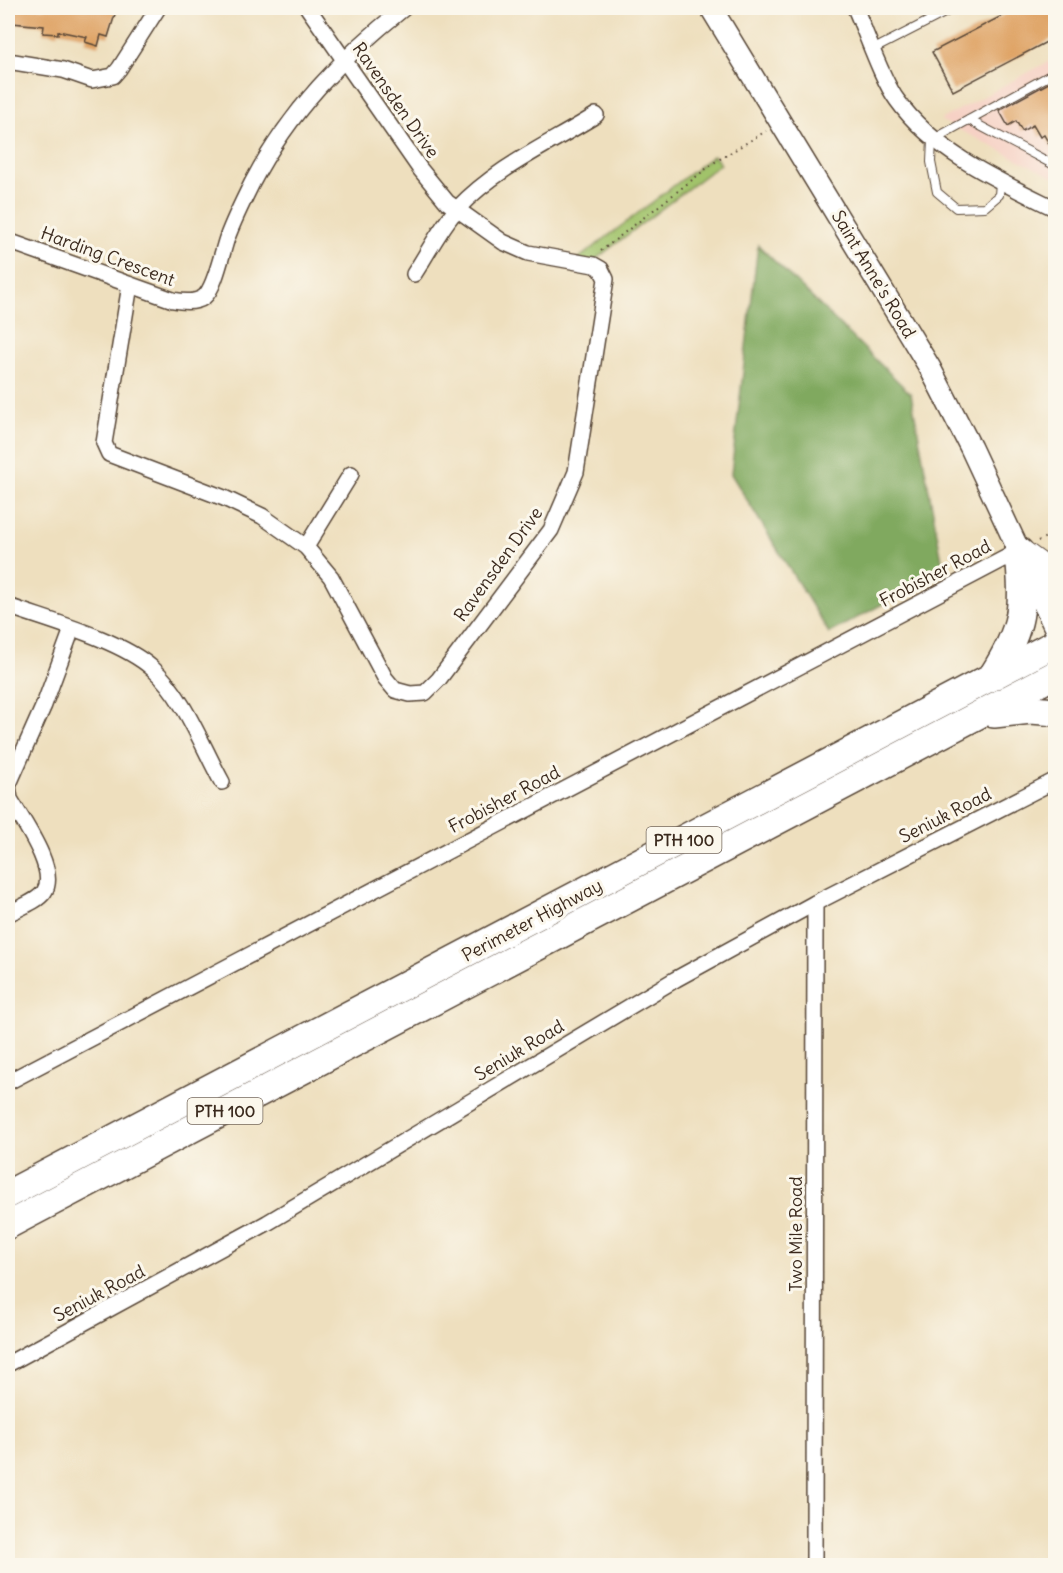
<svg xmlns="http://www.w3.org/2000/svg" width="1063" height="1573" font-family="Delius,sans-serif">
<rect width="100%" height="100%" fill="#fbf7ec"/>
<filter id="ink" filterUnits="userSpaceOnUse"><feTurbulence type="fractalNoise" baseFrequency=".0167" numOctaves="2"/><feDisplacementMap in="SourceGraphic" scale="12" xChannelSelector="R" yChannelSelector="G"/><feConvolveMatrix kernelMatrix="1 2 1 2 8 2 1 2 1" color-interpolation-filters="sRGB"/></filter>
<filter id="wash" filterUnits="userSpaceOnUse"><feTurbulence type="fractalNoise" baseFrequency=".008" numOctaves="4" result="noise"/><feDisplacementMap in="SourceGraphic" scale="24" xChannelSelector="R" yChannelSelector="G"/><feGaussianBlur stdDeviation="1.35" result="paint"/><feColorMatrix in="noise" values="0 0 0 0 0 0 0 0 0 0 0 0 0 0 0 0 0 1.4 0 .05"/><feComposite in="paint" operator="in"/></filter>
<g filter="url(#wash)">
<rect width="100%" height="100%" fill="#eedfbe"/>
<path fill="#f6d1c5" d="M1055,58V178L940,120Z"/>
<path fill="#a1c36b" stroke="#6e7644" stroke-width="1.5" d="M714,155L720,164L588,265L574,262Z"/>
<path fill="#80a95f" stroke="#5e6a3e" stroke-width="1.5" d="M758,245L911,394L944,571L829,633L731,474Z"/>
<g id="blocks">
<g fill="#dea061">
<path d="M13,8H106L116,11L108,37L101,35L98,46L85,42L87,37L58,31V34L43,33L44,26L12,23Z"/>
<path d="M1017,8H1056V37L953,91L932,52Z"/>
<path d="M1056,79V156L1044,135L1040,137L1033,125L1022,131L1016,121L1008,126L999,110Z"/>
</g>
</g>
</g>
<g filter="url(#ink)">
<use href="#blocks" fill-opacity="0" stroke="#564536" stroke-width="1.5"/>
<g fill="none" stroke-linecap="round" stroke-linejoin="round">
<g stroke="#564536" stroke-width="10">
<g id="service">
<path d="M874,49L954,8"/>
<path d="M969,120L1056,166"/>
<path d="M1000,182L999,195L985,207L956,208L937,192L931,162L932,140L1056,72"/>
</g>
</g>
<g stroke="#564536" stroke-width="18">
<g id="minor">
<path d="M855,8C866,32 882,80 897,100C935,153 999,181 1056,209"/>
<path d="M8,61L63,70L92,80L113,76L119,69L158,8"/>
<path d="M8,241L173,300C183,302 196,303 204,297C215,288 222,252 227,238C234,219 243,201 252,183C289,112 342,57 404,8"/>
<path d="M414,274C428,253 441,226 458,208C497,167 548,145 596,115"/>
<path d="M130,285L104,443L109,454L224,498L262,516L306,547L331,577L385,678L395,690L410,694L425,693L439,679L551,530L576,472L606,279L601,269L594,265L528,253L503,242L447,202L420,169L308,8"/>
<path d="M306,547L351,474"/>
<path d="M8,606C49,621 119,639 152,668C184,696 202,746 222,782"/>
<path d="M8,914C18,908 37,902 44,892C59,871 22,820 10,799L8,786L44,705L72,629"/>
<path d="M8,1082L1019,551"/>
<path d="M8,1364L267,1223L676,979L815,903L1056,780"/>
<path d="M814,1566L815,903"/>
</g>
</g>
<g stroke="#564536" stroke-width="24">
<path id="secondary" d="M711,8L930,368L971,448L1056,630"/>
</g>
<g stroke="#564536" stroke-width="28">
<path id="trunk" d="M1019,551L1056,578"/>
</g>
<g stroke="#564536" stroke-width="30">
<g id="motorway">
<path d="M993,675C1024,626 1024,608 1019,551"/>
<path d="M994,714L1031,710L1056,712"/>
<path d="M8,1194L1056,643"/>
<path d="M8,1225L1056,674"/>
</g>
</g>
<g stroke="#564536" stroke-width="2" stroke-dasharray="1.5 4.5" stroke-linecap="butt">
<path d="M601,251L715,162L766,131"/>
<path d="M1038,541L1056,532"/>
</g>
<use href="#service" stroke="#fff" stroke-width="8"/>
<use href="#minor" stroke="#fff" stroke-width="15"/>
<use href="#secondary" stroke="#fff" stroke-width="21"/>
<use href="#trunk" stroke="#fff" stroke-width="26"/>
<use href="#motorway" stroke="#fff" stroke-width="27"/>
</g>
</g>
<g text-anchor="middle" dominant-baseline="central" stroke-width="6" stroke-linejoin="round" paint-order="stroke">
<g fill="#fbf7ec" stroke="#75685c" stroke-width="1.5">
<rect x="646.5" y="827" width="75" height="26" rx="4.5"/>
<rect x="187.5" y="1098" width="75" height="26" rx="4.5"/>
</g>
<g font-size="16" font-weight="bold" fill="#3b2a1e">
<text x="684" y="840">PTH 100</text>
<text x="225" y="1111">PTH 100</text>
</g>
<g font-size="18" fill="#3b2a1e" stroke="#fbf7ec">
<text transform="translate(396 100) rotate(55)">Ravensden Drive</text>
<text transform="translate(108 256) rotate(20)">Harding Crescent</text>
<text transform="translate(874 274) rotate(59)">Saint Anne's Road</text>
<text transform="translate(498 564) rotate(-54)">Ravensden Drive</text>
<text transform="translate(935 573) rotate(-28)">Frobisher Road</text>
<text transform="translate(504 799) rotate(-28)">Frobisher Road</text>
<text transform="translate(945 815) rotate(-27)">Seniuk Road</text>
<text transform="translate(532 920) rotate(-28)">Perimeter Highway</text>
<text transform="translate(519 1050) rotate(-31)">Seniuk Road</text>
<text transform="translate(795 1234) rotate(-90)">Two Mile Road</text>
<text transform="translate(99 1293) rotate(-28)">Seniuk Road</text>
</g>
</g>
<rect width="1063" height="1573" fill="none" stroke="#fbf7ec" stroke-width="30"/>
</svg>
